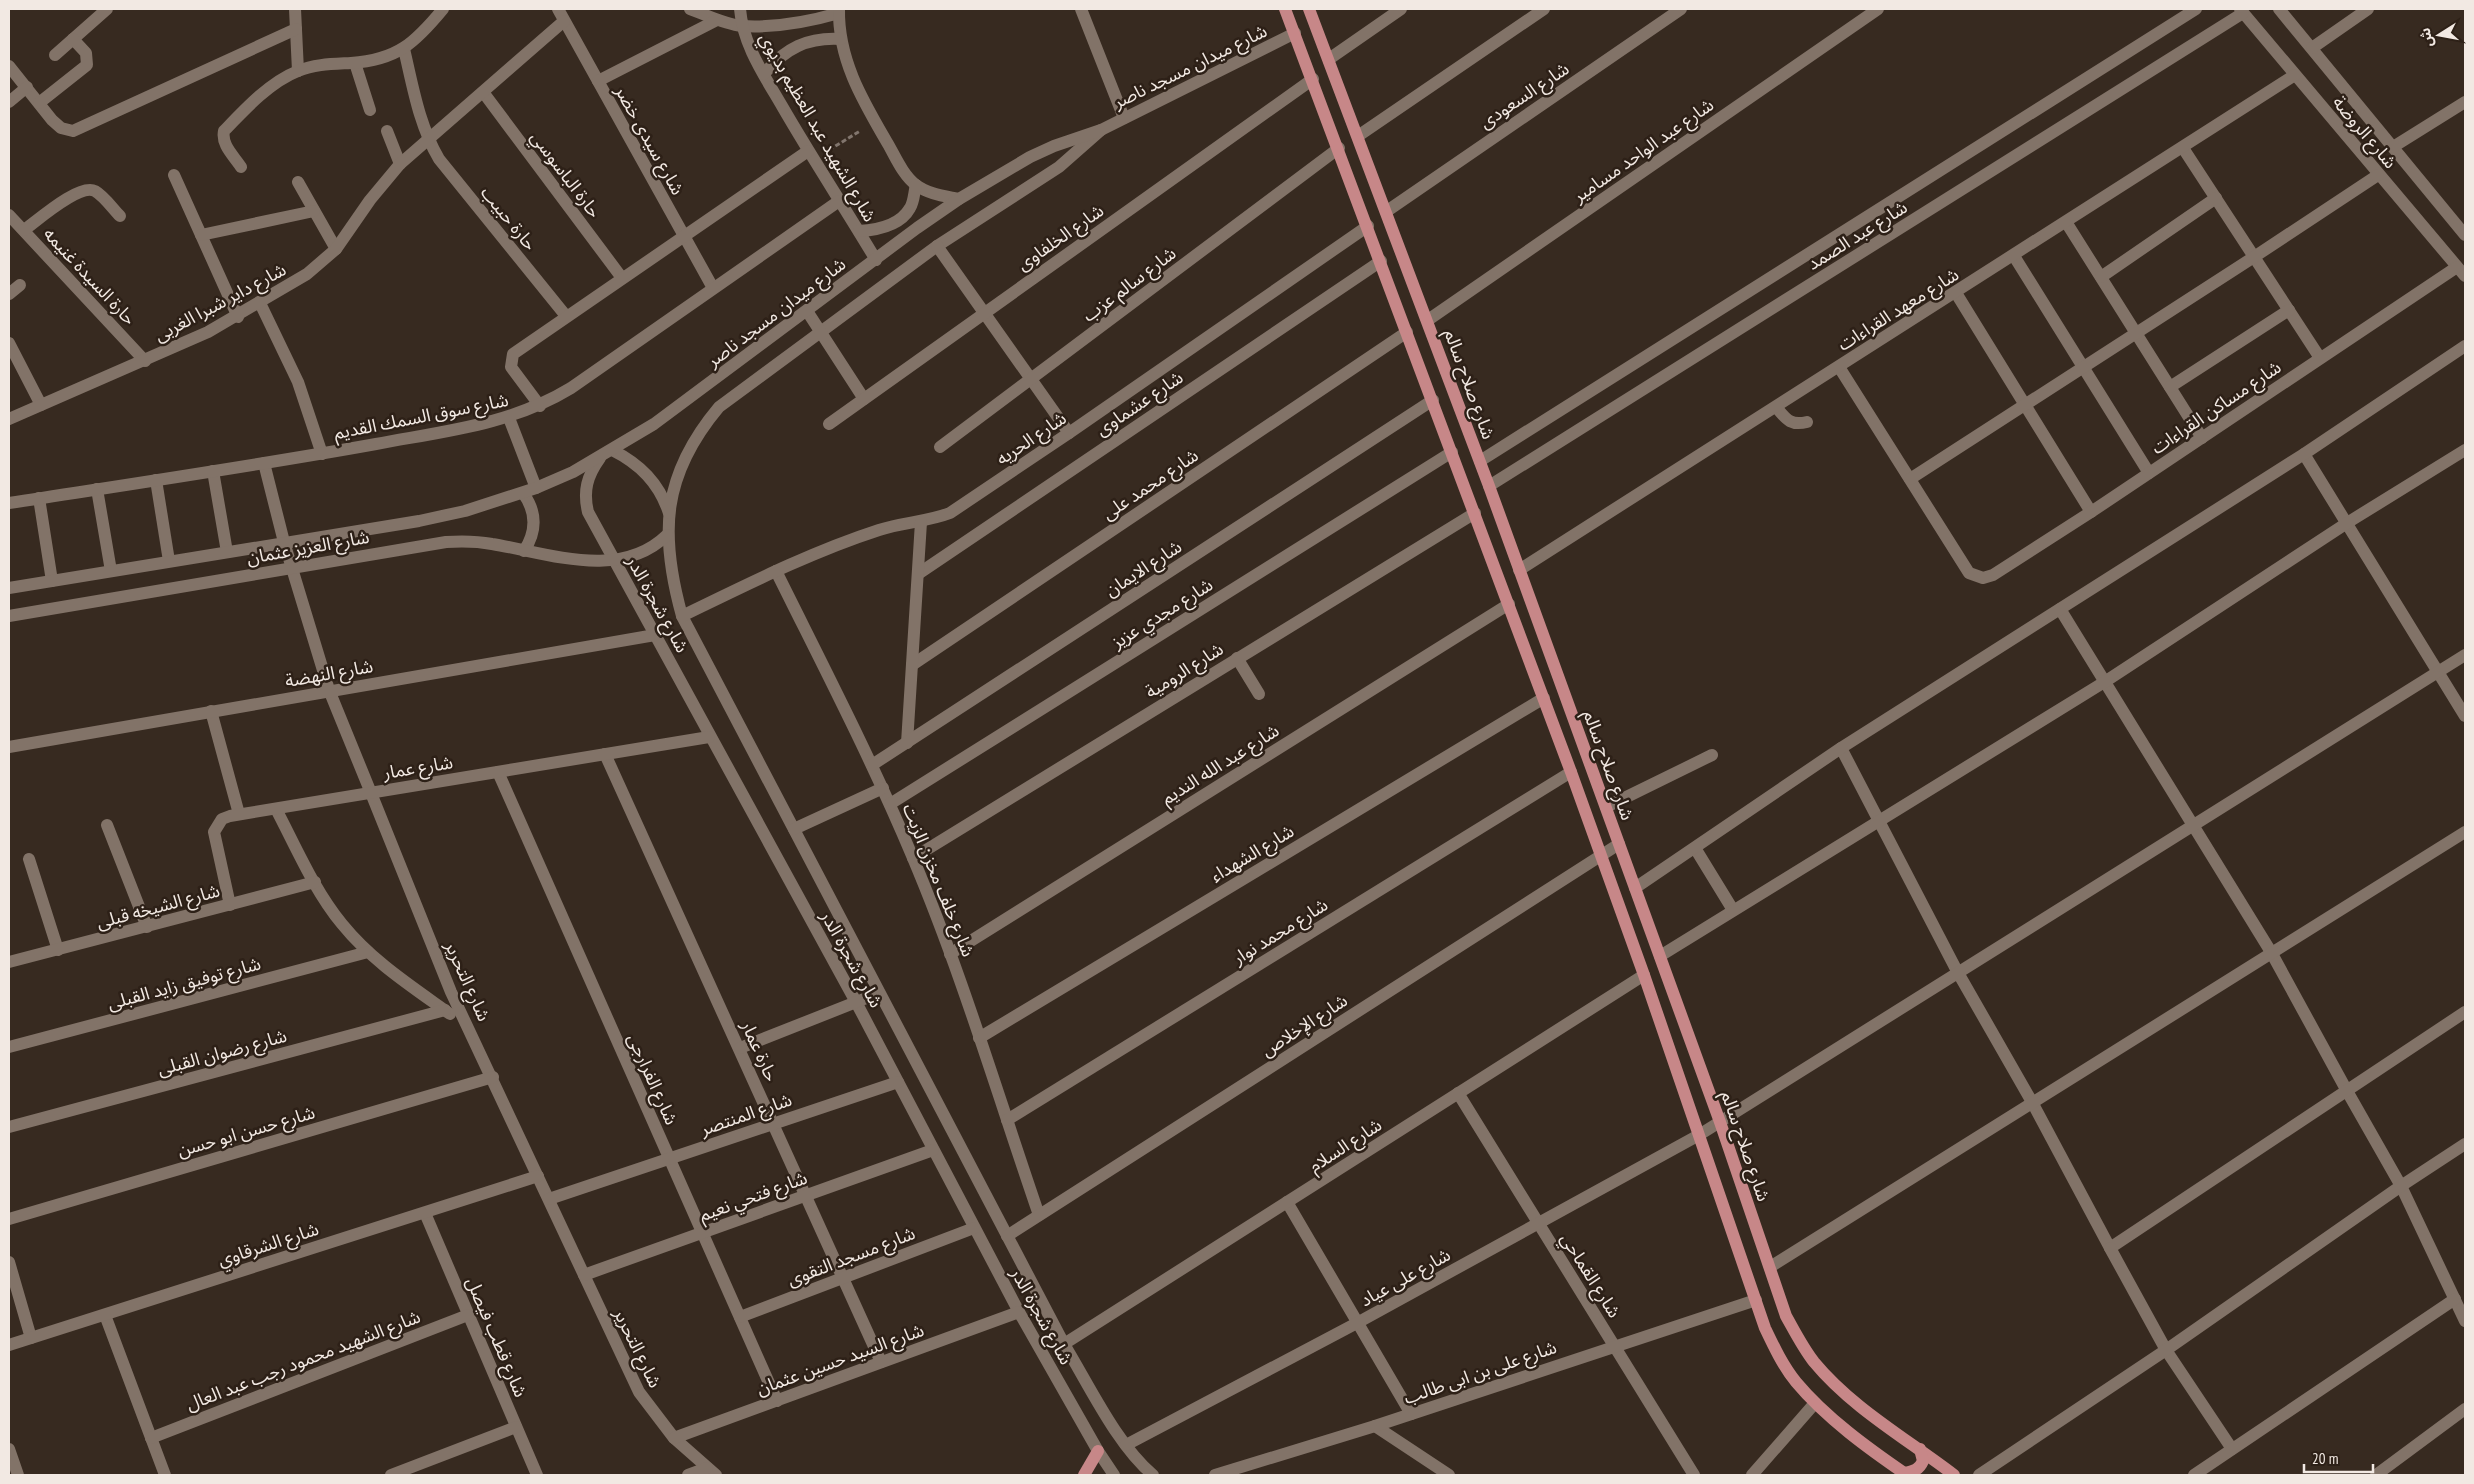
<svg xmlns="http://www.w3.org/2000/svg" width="2474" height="1484" font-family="'PT Sans Narrow','Noto Sans Arabic',sans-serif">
<rect width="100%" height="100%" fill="#372a20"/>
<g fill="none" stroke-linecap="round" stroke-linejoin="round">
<path stroke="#81756d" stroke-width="3" stroke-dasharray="5 2.5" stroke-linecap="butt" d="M829,150L860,131"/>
<g stroke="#827368" stroke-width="12">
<path d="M295,9L298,71"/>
<path d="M558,9L713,288"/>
<path d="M690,9C707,15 724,24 742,26C775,28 808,22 839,13"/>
<path d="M740,9C743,45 764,75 782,106C812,158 845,208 876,260"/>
<path d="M839,9C838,60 863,101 888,144C896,158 903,175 916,185C928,194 945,196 959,199"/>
<path d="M1081,9L1124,118"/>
<path d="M2240,9L2465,276"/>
<path d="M2279,9L2465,235"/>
<path d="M2312,48L2368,9"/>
<path d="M404,49C413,87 419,125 439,159L566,316"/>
<path d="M55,55L107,9"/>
<path d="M1329,59L1401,9"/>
<path d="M355,63L370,110"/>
<path d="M9,66L52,120L61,128L73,131L296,29"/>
<path d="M764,74C785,48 808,37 841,39"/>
<path d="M598,81L717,20"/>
<path d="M483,92L622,278"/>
<path d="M9,102L27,87"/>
<path d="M39,103L87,65L86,53L73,39"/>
<path d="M1101,130L1059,167L937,246L719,407C662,475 659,533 682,616L1064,1344C1089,1385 1117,1445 1153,1475"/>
<path d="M387,131L400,164"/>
<path d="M1358,136L1544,9"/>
<path d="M2393,147L2465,102"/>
<path d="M2183,148L2320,358"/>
<path d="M241,167C234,156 221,145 224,131C245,109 270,82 298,71C315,64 333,64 351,63C397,60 415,43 443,9"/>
<path d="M174,175L238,317"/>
<path d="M298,182L336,249"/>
<path d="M1387,211L1681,9"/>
<path d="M9,215L145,361"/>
<path d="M2066,222L2202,438"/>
<path d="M24,230C37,221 79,183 95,191C104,196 113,209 120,216"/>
<path d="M859,231C877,230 900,226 910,208C914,202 914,192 916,185"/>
<path d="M201,235L314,211"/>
<path d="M937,246L1069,433"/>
<path d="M2014,256L2149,473"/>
<path d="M2101,277L2216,198"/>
<path d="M1956,293L2091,512"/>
<path d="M9,294L20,285"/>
<path d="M260,303L298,382L322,454"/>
<path d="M807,311L864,399"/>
<path d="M1428,320L1878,9"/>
<path d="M9,343L41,405"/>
<path d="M1839,367L1969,573L1983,578L1993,575L2091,512L2457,267"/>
<path d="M2170,387L2289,310"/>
<path d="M540,406L511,367L513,354L808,151"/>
<path d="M1776,407C1786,419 1790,426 1807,422"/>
<path d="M509,418L536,488"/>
<path d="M9,419L208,332L307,274L336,249L370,200L400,164L564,21"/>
<path d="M829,424L1313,79"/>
<path d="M940,447L1339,148"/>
<path d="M612,450C640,464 659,483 669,513"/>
<path d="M2304,454L2465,716"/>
<path d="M600,458C587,476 583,491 588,512L856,1002L1019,1312L1098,1451L1114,1475"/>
<path d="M1480,461L2196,9"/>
<path d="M264,463L284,542L329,690L371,793L451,992L639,1392L674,1438L716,1475"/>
<path d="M213,471L227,552"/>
<path d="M1910,479L2254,257L2378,175"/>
<path d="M156,480L169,561"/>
<path d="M1489,486L2243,13"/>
<path d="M97,489L111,571"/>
<path d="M523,493C537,512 537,531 524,551"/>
<path d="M39,498L52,581"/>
<path d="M9,503C131,484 254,466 376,444C445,431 510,425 571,388L839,201"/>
<path d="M1519,570L2295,75"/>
<path d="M776,571C823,666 872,760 913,858C962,974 998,1096 1039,1215"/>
<path d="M918,574L1381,261"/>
<path d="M9,588L419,521L465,511L536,488L573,472L654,424L917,228L959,199L1030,157L1054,146L1101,130L1295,33"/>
<path d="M2060,609L2271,952L2347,1091L2401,1186L2465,1321"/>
<path d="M9,616L446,542C461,541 476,541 492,544C548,553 620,581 667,535"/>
<path d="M682,616C746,585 811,552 879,530C903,522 927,522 950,513L1069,433L1368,226"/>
<path d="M1237,658L1259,694"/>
<path d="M912,665L1407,332"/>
<path d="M211,711L239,814"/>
<path d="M907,743L921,522"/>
<path d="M9,747L655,635"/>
<path d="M1841,748L1957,971L2032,1102L2110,1248L2465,1012"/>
<path d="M605,754L881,1362"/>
<path d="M872,765L1433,400"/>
<path d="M498,772L777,1401"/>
<path d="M890,804L1452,452"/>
<path d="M1606,807L1712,755"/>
<path d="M276,809C296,847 314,890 342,924C372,961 411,986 450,1014"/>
<path d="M107,825L147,927"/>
<path d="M794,829L883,788"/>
<path d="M1695,848L1733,910"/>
<path d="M913,858L1475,513"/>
<path d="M29,859L58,950"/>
<path d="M1635,888L1841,748L2304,454L2465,346"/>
<path d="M230,905L214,832L222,819L230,816L709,737"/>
<path d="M950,954L1509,604"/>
<path d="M1660,956L2106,681L2347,523L2465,450"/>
<path d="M9,962L315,882"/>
<path d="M979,1038L1544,698"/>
<path d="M9,1047L368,952"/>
<path d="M740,1048L879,993"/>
<path d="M1458,1093L1694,1475"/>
<path d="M1007,1120L1571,772"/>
<path d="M9,1127L445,1010"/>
<path d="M549,1199L898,1082"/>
<path d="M1287,1202L1411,1414"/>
<path d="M425,1213L537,1475"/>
<path d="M9,1219L493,1077"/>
<path d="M1007,1236L1619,844"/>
<path d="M2110,1248L2166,1350L2232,1449"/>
<path d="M9,1262L31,1338"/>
<path d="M1770,1267L2465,832"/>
<path d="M584,1275L933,1150"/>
<path d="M105,1315L165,1475"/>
<path d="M740,1317L974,1228"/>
<path d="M1064,1344L1644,975"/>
<path d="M9,1345L538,1176"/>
<path d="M1375,1426L1449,1475"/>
<path d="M151,1438L468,1315"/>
<path d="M674,1438L1019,1312"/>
<path d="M1126,1445L1357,1323L1699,1135L2465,655"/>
<path d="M9,1449L18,1475"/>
<path d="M391,1475L516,1427"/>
<path d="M688,1475L707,1468"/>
<path d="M1215,1475L1375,1426L1756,1300"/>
<path d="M1752,1475L1815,1403"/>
<path d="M1979,1475L2166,1350L2401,1186L2465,1144"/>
<path d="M2194,1475L2455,1299"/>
<path d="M2376,1475L2465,1409"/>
</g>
<g stroke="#c78788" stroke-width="12">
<path d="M1285,9L1571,772L1644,975L1765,1328C1774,1347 1783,1366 1796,1382C1826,1418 1869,1449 1907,1475"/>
<path d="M1309,9L1489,486L1720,1122L1786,1316C1795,1332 1803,1348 1814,1362C1852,1408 1907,1439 1954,1475"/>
<path d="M1905,1473C1914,1471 1919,1470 1923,1461L1920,1449"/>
<path d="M1084,1475L1098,1451"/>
</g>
</g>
<g text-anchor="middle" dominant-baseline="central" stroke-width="5" stroke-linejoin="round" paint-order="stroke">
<g font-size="18" fill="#f2e9e3" stroke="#2d2017">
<text transform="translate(1190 66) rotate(-26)">شارع ميدان مسجد ناصر</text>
<text transform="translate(1524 95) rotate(-34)">شارع السعودى</text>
<text transform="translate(818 127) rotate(60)">شارع الشهيد عبد العظيم بديوي</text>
<text transform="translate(2365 132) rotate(50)">شارع الروضة</text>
<text transform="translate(650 140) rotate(61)">شارع سيدى خضر</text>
<text transform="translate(1643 150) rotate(-35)">شارع عبد الواحد مسامير</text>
<text transform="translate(566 174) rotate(53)">حارة الباسوسي</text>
<text transform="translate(509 218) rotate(51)">حارة حبيب</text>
<text transform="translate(1857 235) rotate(-32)">شارع عبد الصمد</text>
<text transform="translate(1060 237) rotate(-35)">شارع الخلفاوى</text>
<text transform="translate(90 276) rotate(47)">حارة السيدة غنيمه</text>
<text transform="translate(1129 284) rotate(-37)">شارع سالم عزب</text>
<text transform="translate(220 302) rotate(-28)">شارع داير شبرا الغربى</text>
<text transform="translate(1898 309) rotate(-32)">شارع معهد القراءات</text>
<text transform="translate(776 312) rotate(-37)">شارع ميدان مسجد ناصر</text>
<text transform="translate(1470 384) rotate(70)">شارع صلاح سالم</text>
<text transform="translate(1139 403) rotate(-34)">شارع عشماوى</text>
<text transform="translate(2216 407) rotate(-34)">شارع مساكن القراءات</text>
<text transform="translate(421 416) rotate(-11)">شارع سوق السمك القديم</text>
<text transform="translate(1031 438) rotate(-34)">شارع الحريه</text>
<text transform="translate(1150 484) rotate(-34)">شارع محمد على</text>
<text transform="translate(308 547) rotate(-10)">شارع العزيز عثمان</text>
<text transform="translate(1143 568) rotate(-33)">شارع الايمان</text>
<text transform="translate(658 604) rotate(61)">شارع شجرة الدر</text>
<text transform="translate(1162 613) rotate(-32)">شارع مجدي عزيز</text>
<text transform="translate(1184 670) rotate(-32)">شارع الرومية</text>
<text transform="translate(329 673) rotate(-10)">شارع النهضة</text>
<text transform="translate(1220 764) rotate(-32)">شارع عبد الله النديم</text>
<text transform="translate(1609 765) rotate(70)">شارع صلاح سالم</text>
<text transform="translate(418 767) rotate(-9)">شارع عمار</text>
<text transform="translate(1252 853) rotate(-31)">شارع الشهداء</text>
<text transform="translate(939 880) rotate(68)">شارع خلف مخزن الزيت</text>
<text transform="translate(158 906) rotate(-15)">شارع الشيخه قبلى</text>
<text transform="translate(1280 931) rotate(-32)">شارع محمد نوار</text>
<text transform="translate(852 959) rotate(61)">شارع شجرة الدر</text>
<text transform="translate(468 981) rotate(66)">شارع التحرير</text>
<text transform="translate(184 983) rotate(-15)">شارع توفيق زايد القبلى</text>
<text transform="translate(1304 1025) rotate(-33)">شارع الإخلاص</text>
<text transform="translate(760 1051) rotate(66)">حارة عمار</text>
<text transform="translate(222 1052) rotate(-15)">شارع رضوان القبلى</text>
<text transform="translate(653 1079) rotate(66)">شارع الفرارجى</text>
<text transform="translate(746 1114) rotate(-19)">شارع المنتصر</text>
<text transform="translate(246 1131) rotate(-16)">شارع حسن ابو حسن</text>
<text transform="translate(1345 1145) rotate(-33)">شارع السلام</text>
<text transform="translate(1746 1146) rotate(71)">شارع صلاح سالم</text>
<text transform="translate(753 1196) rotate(-20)">شارع فتحي نعيم</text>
<text transform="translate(268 1244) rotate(-18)">شارع الشرقاوي</text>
<text transform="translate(851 1256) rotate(-21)">شارع مسجد التقوى</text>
<text transform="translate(1591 1275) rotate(58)">شارع القماحي</text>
<text transform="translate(1405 1277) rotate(-29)">شارع على عياد</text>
<text transform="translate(1042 1316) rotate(61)">شارع شجرة الدر</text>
<text transform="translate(497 1337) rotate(67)">شارع قطب فيصل</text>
<text transform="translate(638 1348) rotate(64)">شارع التحرير</text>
<text transform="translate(840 1359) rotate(-20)">شارع السيد حسين عثمان</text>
<text transform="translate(303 1360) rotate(-21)">شارع الشهيد محمود رجب عبد العال</text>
<text transform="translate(1480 1372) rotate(-19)">شارع على بن ابى طالب</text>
</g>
</g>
<rect width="2474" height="1484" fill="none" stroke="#f2e9e3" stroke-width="20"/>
<g transform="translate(2439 35) rotate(259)" stroke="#2d2017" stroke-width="4" paint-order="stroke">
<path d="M0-4L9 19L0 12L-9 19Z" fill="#f2e9e3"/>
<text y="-8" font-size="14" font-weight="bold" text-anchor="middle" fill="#f2e9e3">ش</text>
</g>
<path d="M2304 1464v8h69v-8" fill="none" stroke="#f2e9e3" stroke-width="2.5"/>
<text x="2312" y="1464" font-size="15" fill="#f2e9e3" stroke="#2d2017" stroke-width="4" paint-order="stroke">20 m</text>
</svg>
